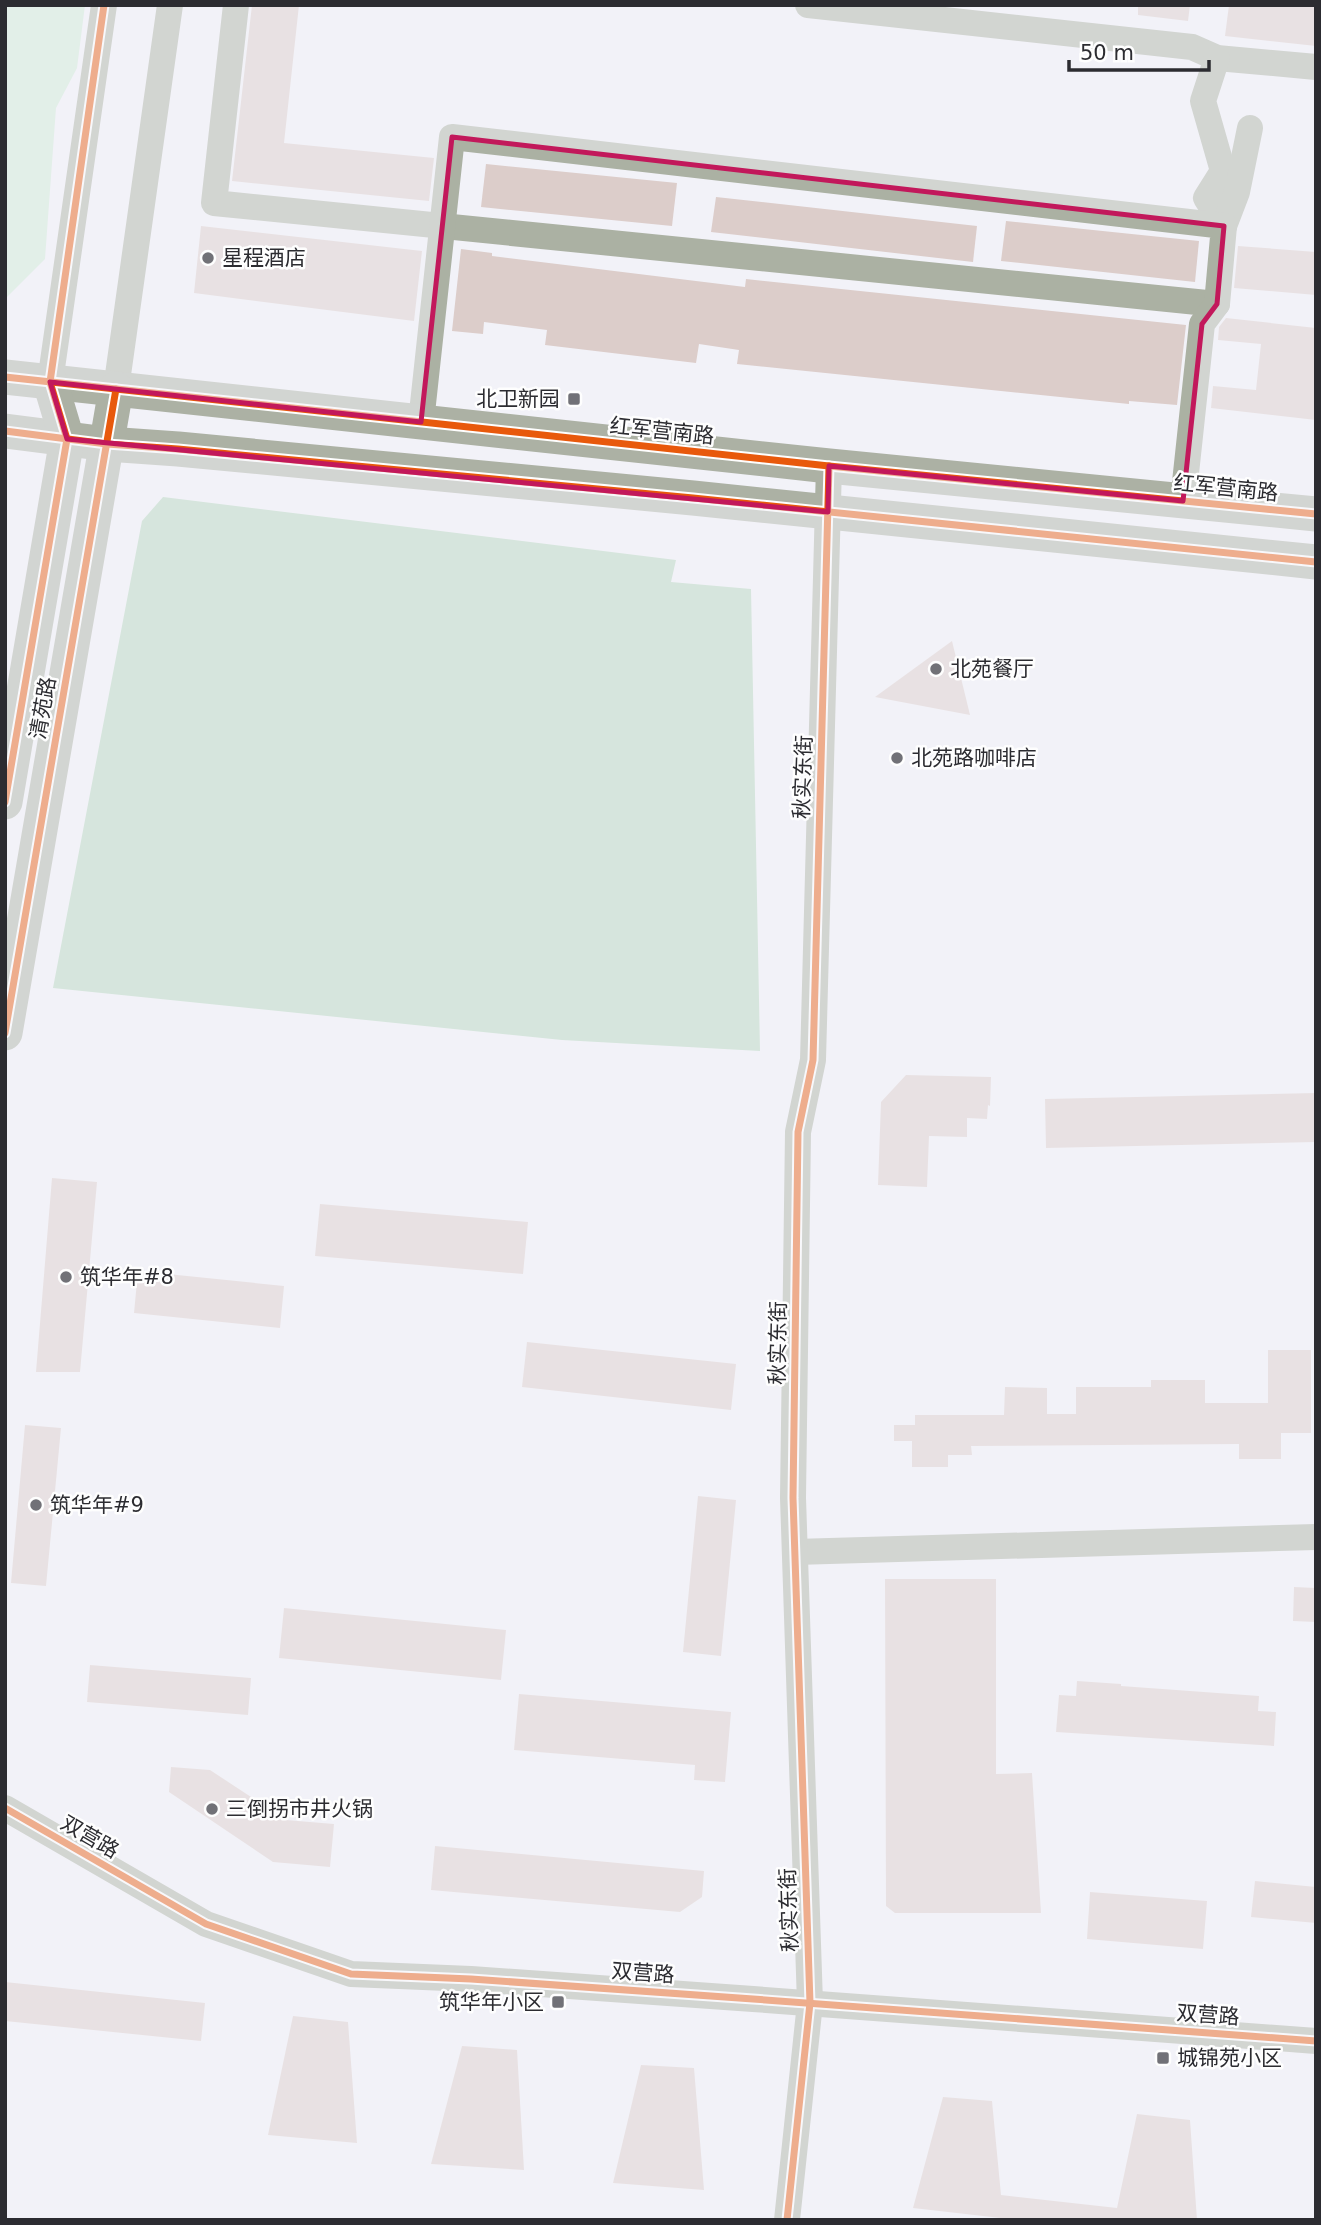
<svg xmlns="http://www.w3.org/2000/svg" width="1321" height="2225" font-family="'DejaVu Sans','Noto Sans SC',sans-serif">
<rect width="100%" height="100%" fill="#f2f2f8"/>
<path fill="#cfead6" d="M5,5H85L77,68L56,108L45,259L5,299Z"/>
<path fill="#b3d6bc" d="M163,497L676,560L671,582L751,589L760,1051L562,1040L53,988L142,521Z"/>
<g fill="#dccdca">
<path d="M252,5H299L284,143L434,158L429,201L232,181Z"/>
<path d="M1138,5H1190L1188,21L1138,15Z"/>
<path d="M1229,5H1316V46L1225,36Z"/>
<path d="M486,164L677,183L672,226L481,207Z"/>
<path d="M716,197L977,226L973,262L711,232Z"/>
<path d="M1006,221L1199,241L1195,282L1001,261Z"/>
<path d="M201,226L422,251L414,321L194,293Z"/>
<path d="M1238,246L1316,252V295L1234,288Z"/>
<path d="M461,249L492,253V256L745,287L746,279L1186,325L1177,405L1129,401V404L737,364L739,350L699,344L696,363L545,345L547,330L484,322L483,334L452,331Z"/>
<path d="M1226,318L1316,328V420L1211,408L1213,386L1256,390L1261,344L1218,340L1219,327Z"/>
<path d="M952,641L970,715L875,697Z"/>
<path d="M906,1075L991,1077L990,1106L988,1105L987,1119L967,1118V1137L929,1136L927,1187L878,1185L881,1102Z"/>
<path d="M1316,1093V1142L1046,1148L1045,1099Z"/>
<path d="M52,1178L97,1182L80,1372H36Z"/>
<path d="M320,1204L528,1222L523,1274L315,1256Z"/>
<path d="M138,1271L284,1286L280,1328L134,1313Z"/>
<path d="M527,1342L736,1364L731,1410L522,1387Z"/>
<path d="M1268,1350H1311V1433H1281V1459H1239V1444L971,1446L972,1455H948V1467H912V1441H894V1425H915V1415H1004L1005,1387L1047,1388V1414H1076V1387H1151V1380H1205V1403H1268Z"/>
<path d="M25,1425L61,1428L46,1586L11,1583Z"/>
<path d="M698,1496L736,1500L721,1656L683,1652Z"/>
<path d="M885,1579H996V1774L1032,1773L1041,1913H895L886,1906Z"/>
<path d="M1294,1587L1316,1588V1622L1293,1621Z"/>
<path d="M284,1608L506,1630L501,1680L279,1658Z"/>
<path d="M90,1665L251,1678L248,1715L87,1702Z"/>
<path d="M1077,1681L1121,1684V1686L1259,1696L1258,1711L1276,1712L1274,1746L1056,1732L1059,1695L1076,1696Z"/>
<path d="M519,1694L731,1712L725,1782L694,1780L695,1765L514,1750Z"/>
<path d="M171,1767L210,1770L286,1820L334,1824L330,1867L273,1862L169,1792Z"/>
<path d="M435,1846L704,1871L702,1897L680,1912L431,1890Z"/>
<path d="M1255,1881L1316,1887V1923L1251,1917Z"/>
<path d="M1090,1892L1207,1901L1203,1949L1087,1939Z"/>
<path d="M5,1982L205,2003L201,2041L5,2021Z"/>
<path d="M293,2016L348,2022L357,2143L268,2135Z"/>
<path d="M462,2046L517,2050L524,2170L431,2164Z"/>
<path d="M641,2065L694,2068L704,2190L613,2183Z"/>
<path d="M943,2097L992,2101L1001,2195L1117,2208L1137,2114L1190,2120L1197,2220H1019L913,2208Z"/>
</g>
<g fill="none" stroke-linecap="round" stroke-linejoin="round">
<g stroke="#abb1a3" stroke-width="26">
<path d="M236,5L214,203L1217,304"/>
<path d="M808,5L1192,47L1217,58L1316,67"/>
<path d="M1217,58L1203,101L1223,171L1206,198L1224,226"/>
<path d="M1224,226L1237,192L1250,128"/>
<path d="M50,382L104,5"/>
<path d="M116,389L170,5"/>
<path d="M421,422L452,137L1224,226L1217,304L1202,324L1183,501"/>
<path d="M795,1552L1316,1537"/>
<path d="M5,1808L206,1924L351,1974L471,1979L753,1999L1316,2041"/>
<path d="M787,2220L810,2003L793,1498L798,1132L813,1060L829,466"/>
</g>
<g stroke="#acb1a4" stroke-width="35">
<path d="M5,377L829,466L1316,514"/>
<path d="M5,431L107,444L178,449L693,498L1316,562"/>
<path d="M5,802L67,439L50,382"/>
<path d="M5,1033L116,389"/>
</g>
<g stroke="#fefefe" stroke-width="11">
<g id="cycleway">
<path d="M5,377L829,466L1316,514"/>
<path d="M5,431L107,444L178,449L693,498L1316,562"/>
<path d="M5,802L67,439L50,382L104,5"/>
<path d="M5,1033L116,389"/>
<path d="M5,1808L206,1924L351,1974L471,1979L753,1999L1316,2041"/>
<path d="M787,2220L810,2003L793,1498L798,1132L813,1060L829,466"/>
</g>
</g>
<use href="#cycleway" stroke="#e8590c" stroke-width="7"/>
</g>
<path d="M0 0H1321V2225H0ZM452,137L1224,226L1217,304L1202,324L1183,501L829,466L828,512L67,439L50,382L421,422Z" fill="#f2f2f8" fill-opacity=".55" fill-rule="evenodd"/>
<path fill="none" stroke="#c2185b" stroke-width="5" stroke-linejoin="round" d="M452,137L1224,226L1217,304L1202,324L1183,501L829,466L828,512L67,439L50,382L421,422Z"/>
<g fill="#717177" stroke="#fefefe" stroke-width="2.5">
<circle cx="208" cy="258" r="7"/>
<rect x="567" y="392" width="14" height="14" rx="3.5"/>
<circle cx="936" cy="669" r="7"/>
<circle cx="897" cy="758" r="7"/>
<circle cx="66" cy="1277" r="7"/>
<circle cx="36" cy="1505" r="7"/>
<circle cx="212" cy="1809" r="7"/>
<rect x="551" y="1995" width="14" height="14" rx="3.5"/>
<rect x="1156" y="2051" width="14" height="14" rx="3.5"/>
</g>
<g text-anchor="middle" dominant-baseline="central" stroke-width="5" stroke-linejoin="round" paint-order="stroke">
<g font-size="21" fill="#2c2c31" stroke="#fefefe" text-anchor="start">
<text x="222" y="258">星程酒店</text>
<text x="560" y="399" text-anchor="end">北卫新园</text>
<text x="950" y="669">北苑餐厅</text>
<text x="911" y="758">北苑路咖啡店</text>
<text x="80" y="1277">筑华年#8</text>
<text x="50" y="1505">筑华年#9</text>
<text x="226" y="1809">三倒拐市井火锅</text>
<text x="544" y="2002" text-anchor="end">筑华年小区</text>
<text x="1177" y="2058">城锦苑小区</text>
</g>
<g font-size="21" fill="#2c2c31" stroke="#fefefe">
<text transform="translate(662 431) rotate(6)">红军营南路</text>
<text transform="translate(1226 488) rotate(6)">红军营南路</text>
<text transform="translate(43 708) rotate(-80)">清苑路</text>
<text transform="translate(803 777) rotate(-88)">秋实东街</text>
<text transform="translate(778 1343) rotate(-89)">秋实东街</text>
<text transform="translate(90 1837) rotate(30)">双营路</text>
<text transform="translate(789 1910) rotate(-92)">秋实东街</text>
<text transform="translate(643 1973) rotate(4)">双营路</text>
<text transform="translate(1208 2015) rotate(4)">双营路</text>
</g>
</g>
<rect width="1321" height="2225" fill="none" stroke="#2c2c31" stroke-width="14"/>
<path d="M1069 60v10h140v-10" fill="none" stroke="#2c2c31" stroke-width="3.5"/>
<text x="1080" y="60" font-size="21" fill="#2c2c31" stroke="#fefefe" stroke-width="5" paint-order="stroke">50 m</text>
</svg>
